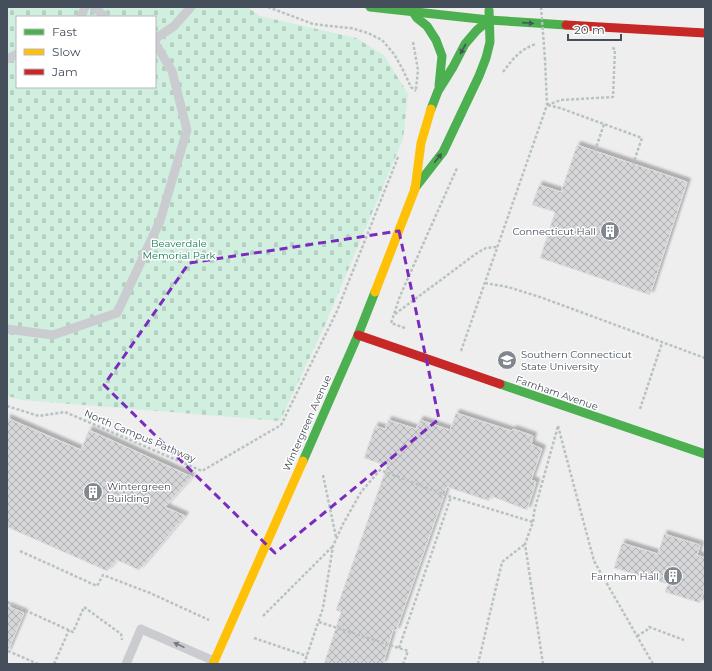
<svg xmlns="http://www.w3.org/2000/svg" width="712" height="671" font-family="Montserrat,sans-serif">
<defs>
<pattern id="cemetery-stones" width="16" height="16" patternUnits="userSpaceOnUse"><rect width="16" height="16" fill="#d1efdf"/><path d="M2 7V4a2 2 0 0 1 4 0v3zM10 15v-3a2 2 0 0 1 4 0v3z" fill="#b5cfc2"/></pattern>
<pattern id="building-cross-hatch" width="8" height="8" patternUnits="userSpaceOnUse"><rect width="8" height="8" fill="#d6d6d9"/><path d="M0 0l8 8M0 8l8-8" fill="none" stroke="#afb0b3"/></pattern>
<filter id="shadow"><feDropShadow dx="3.5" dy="-3.5" stdDeviation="1" flood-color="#0004"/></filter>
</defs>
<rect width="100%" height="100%" fill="#efeeee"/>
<path fill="url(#cemetery-stones)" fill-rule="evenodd" d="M7,7H247L260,16L356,38L384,55L408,94L403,139L325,325L280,421L22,400L7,396ZM17,17H155V87H17Z"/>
<g fill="url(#building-cross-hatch)" stroke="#e0e0e1" filter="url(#shadow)">
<path d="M577,145L687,182L650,295L540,258L555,212L532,205L539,185L561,192Z"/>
<path d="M456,413L512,431L513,429L533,436L531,444L542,449L531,480L536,482L527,510L491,496L489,501L447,487L396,631L393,630L383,664H324L341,612L336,610L387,466L364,458L375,426L385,429L388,420L416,429L420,420L450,430Z"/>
<path d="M7,418L81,450L89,430L192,477L165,507L185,516L139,570L117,560L107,571L7,527Z"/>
<path d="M664,534L700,545L697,555L705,558V587L700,603L665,592L668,584L614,568L622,543L658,554Z"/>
<path d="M7,606L24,613L7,653Z"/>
</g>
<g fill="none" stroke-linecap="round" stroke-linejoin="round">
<g stroke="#b7c3c0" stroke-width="2.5" stroke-dasharray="3 2" stroke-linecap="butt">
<path d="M268,7L313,24L329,26L351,28L368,33L382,40L394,54L403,70L411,87L416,91"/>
<path d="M413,42L418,70L416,89"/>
<path d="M503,72C512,60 520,49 536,44"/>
<path d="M547,105L561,100L613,97L615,49L612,48"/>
<path d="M548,105L560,108L642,138L633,164"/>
<path d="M595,151L604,124"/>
<path d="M485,283L508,287L540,297L705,358"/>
<path d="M395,314L477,253L486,248L497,247"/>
<path d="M405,328L391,323L400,296L457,168"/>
<path d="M461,351L547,105L545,59"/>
<path d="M7,406L39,416L65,412L202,471L281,425L337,311L398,157"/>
<path d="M640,409L662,343"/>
<path d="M558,426L594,561L653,664"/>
<path d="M323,475L336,537"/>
<path d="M700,545L701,541"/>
<path d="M20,551L97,586L103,575L150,593L209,620"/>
<path d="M7,602L73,632L84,607L121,634L122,640"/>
<path d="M263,616L333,546"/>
<path d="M319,622L408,651L403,664"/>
<path d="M637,636L647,630L649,627L684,640"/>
<path d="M254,638L307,656"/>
<path d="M399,648L451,497"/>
<path d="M8,651L38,664"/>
<path d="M54,664L69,630"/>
<path d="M304,664L323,608L333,546L343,524L361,492L380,470L451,497L533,522"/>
<path d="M478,664L502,562L525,544"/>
<path d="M543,664L525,544L533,522L534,512L558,426"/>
</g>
<g stroke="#cacccf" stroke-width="9">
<path d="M94,7L105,17"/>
<path d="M81,17L85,7"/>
<path d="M155,39L174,26L191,7"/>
<path d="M7,59L17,54"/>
<path d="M7,329L53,335L117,313L160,221L187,130L172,71L155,43"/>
<path d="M126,664L141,629L214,661"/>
</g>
<g stroke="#4caf50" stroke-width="9">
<path d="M370,7L489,20L566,25"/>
<path d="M413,12L417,18L427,26L436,40L442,56L439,86"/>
<path d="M431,109L438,91L453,67L465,44L477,30L489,20"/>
<path d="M415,188L443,152L479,76L486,58L490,42L489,10"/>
<path d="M500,384L705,454"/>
<path d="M303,461L358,335L375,292"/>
</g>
<g stroke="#ffc107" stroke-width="9">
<path d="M375,292L415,189L421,143L431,109"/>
<path d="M213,664L303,461"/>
</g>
<g stroke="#c62828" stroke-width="9">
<path d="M566,25L705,33"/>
<path d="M358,335L500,384"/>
</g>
<path stroke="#b7c3c0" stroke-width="2.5" stroke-dasharray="3 2" stroke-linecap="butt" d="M541,7L545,59"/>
</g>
<defs><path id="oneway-solid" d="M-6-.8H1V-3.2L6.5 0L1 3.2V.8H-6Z"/></defs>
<g fill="#46595a">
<use href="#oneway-solid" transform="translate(528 23) rotate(4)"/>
<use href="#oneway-solid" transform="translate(463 49) rotate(119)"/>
<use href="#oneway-solid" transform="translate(438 158) rotate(-52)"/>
</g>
<use fill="#747b84" href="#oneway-solid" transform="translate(179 645) rotate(-156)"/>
<path fill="none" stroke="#7b2cbf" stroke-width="3" stroke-dasharray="8 5" stroke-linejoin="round" d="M399,231L439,419L275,553L104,385L189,263Z"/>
<defs>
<g id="building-disc" transform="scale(1)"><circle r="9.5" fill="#80878e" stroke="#fff"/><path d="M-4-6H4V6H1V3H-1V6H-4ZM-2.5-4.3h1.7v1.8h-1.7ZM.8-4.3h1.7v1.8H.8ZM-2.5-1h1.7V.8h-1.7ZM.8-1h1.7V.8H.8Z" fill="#fff"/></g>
<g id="university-disc" transform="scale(1)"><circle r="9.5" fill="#80878e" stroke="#fff"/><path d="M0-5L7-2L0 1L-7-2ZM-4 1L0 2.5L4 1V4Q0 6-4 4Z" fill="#fff"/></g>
</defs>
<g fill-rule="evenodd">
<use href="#building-disc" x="610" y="231"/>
<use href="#university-disc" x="507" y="360"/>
<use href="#building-disc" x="93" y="492"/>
<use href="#building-disc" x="673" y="576"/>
</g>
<g text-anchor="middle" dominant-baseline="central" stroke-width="3" stroke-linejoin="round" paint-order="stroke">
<g font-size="10" fill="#454f5b" stroke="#fff" text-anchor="end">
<text x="596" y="231">Connecticut Hall</text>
<text x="521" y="354" text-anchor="start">Southern Connecticut<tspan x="521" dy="12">State University</tspan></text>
<text x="107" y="486" text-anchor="start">Wintergreen<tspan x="107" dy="12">Building</tspan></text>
<text x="659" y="576">Farnham Hall</text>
</g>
<g font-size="10" fill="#157d50" stroke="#fff">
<text x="179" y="243">Beaverdale<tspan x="179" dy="12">Memorial Park</tspan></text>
</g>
<g font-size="10" fill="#454f5b" stroke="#fff">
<text transform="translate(557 393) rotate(19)">Farnham Avenue</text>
<text transform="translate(307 423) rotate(-66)">Wintergreen Avenue</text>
<text transform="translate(140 436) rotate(23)">North Campus Pathway</text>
</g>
</g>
<rect width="712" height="671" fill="none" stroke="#454f5b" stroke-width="16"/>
<rect x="16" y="16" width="140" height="72" fill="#ffffff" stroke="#b5b9bd"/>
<rect x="24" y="29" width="20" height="6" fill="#4caf50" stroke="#b5b9bd"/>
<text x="52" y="36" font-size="12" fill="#454f5b">Fast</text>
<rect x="24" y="49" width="20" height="6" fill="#ffc107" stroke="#b5b9bd"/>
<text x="52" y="56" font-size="12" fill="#454f5b">Slow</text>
<rect x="24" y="69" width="20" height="6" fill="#c62828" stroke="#b5b9bd"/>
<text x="52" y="76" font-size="12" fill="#454f5b">Jam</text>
<path d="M568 34v6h53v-6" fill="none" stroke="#454f5b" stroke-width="2"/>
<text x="574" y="34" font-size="12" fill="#454f5b" stroke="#ffffff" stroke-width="3" paint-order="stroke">20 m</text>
</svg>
